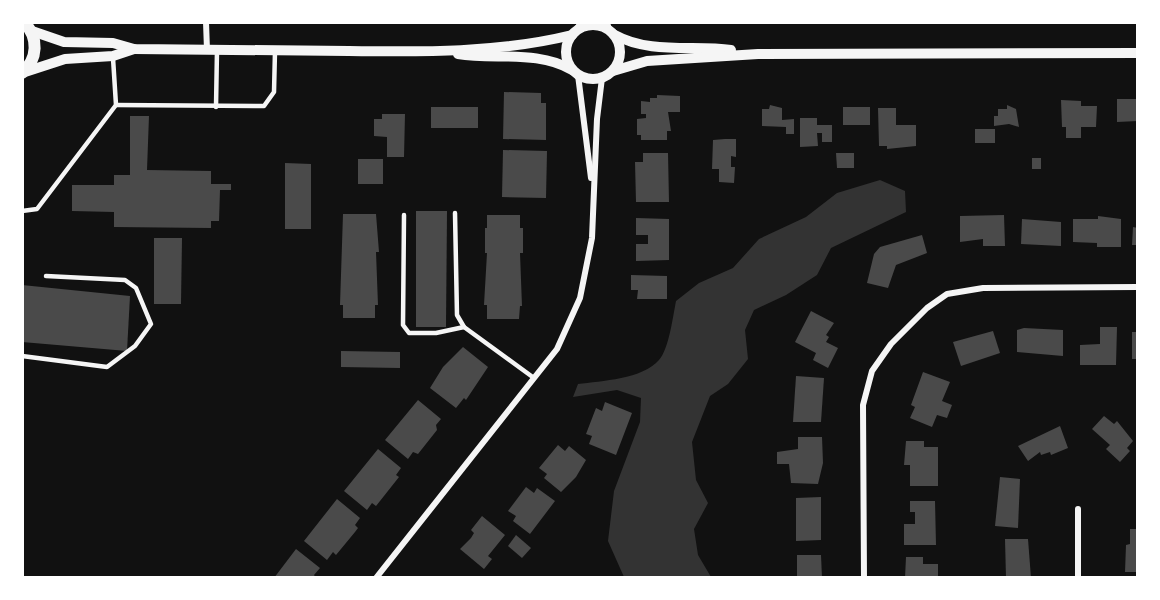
<svg xmlns="http://www.w3.org/2000/svg" width="1160" height="600" font-family="'DM Sans',sans-serif">
<rect width="100%" height="100%" fill="#111"/>
<path fill="#333" d="M880,180L905,191L906,212L831,248L817,275L786,295L754,310L745,330L748,359L728,384L710,396L692,442L696,480L708,503L694,529L698,555L711,577H624L608,541L614,491L640,422L641,398L617,390L573,397L578,384C601,381 643,379 659,360C669,349 673,316 676,301L699,283L733,268L759,239L806,217L837,193Z"/>
<g fill="#4a4a4a">
<path d="M504,92L541,93V103H546V140L503,139Z"/>
<path d="M657,95L680,96V112H668L671,131H667V140H641V135H637V119L646,118V114H641V101L650,102V98H657Z"/>
<path d="M1117,99H1138V121L1117,122Z"/>
<path d="M1061,100L1081,101V106H1097L1096,127H1081V138H1066V127H1062Z"/>
<path d="M770,105L782,108V120L794,119V134H786V127L762,126V109H769Z"/>
<path d="M1007,105L1016,109L1019,127L1009,124L994,126V116H998V109H1007Z"/>
<rect x="431" y="107" width="47" height="21"/>
<rect x="843" y="107" width="27" height="18"/>
<path d="M878,108H896V125H916V146L887,149V146H879Z"/>
<path d="M382,114H405L404,157H387V137L374,136V119H382Z"/>
<path d="M130,116H149L147,170L211,171V184H231V190H220L219,221H211V228L114,227V212L72,211V185H114V175H130Z"/>
<path d="M800,118H817V125H832V142H822V133H817L818,146L800,147Z"/>
<rect x="975" y="129" width="20" height="14"/>
<path d="M725,139H736V157L731,156V167H735L734,183L719,182V169H712L713,140Z"/>
<path d="M503,150L547,151L546,198L502,197Z"/>
<path d="M643,153H668L669,202H636L635,162H643Z"/>
<path d="M836,153H854V168H837Z"/>
<rect x="1032" y="158" width="9" height="11"/>
<rect x="358" y="159" width="25" height="25"/>
<path d="M285,163L311,164V229H285Z"/>
<path d="M416,211H447L446,327H416Z"/>
<path d="M343,214H376L379,252H376L378,305H375V318H343V305H340Z"/>
<path d="M487,215H520V228H523V253H520L522,306H520L519,319H487V305H484L487,253H485V228H487Z"/>
<path d="M1004,215L1005,246H983V239L960,242V216Z"/>
<path d="M1098,216L1121,219V247H1097V243L1073,242V219H1098Z"/>
<path d="M636,218L669,219V260L636,261V244H648V235H636Z"/>
<path d="M1022,219L1061,222V246L1021,244Z"/>
<path d="M1133,227L1138,228V245H1132Z"/>
<path d="M922,235L927,253L896,265L888,288L867,283L874,254L880,247Z"/>
<path d="M154,238H182L181,304H154Z"/>
<path d="M631,275L667,276V299H637L638,290H631Z"/>
<path d="M22,285L130,296L127,351L22,342Z"/>
<path d="M811,311L834,323L826,335L829,337L826,342L838,348L828,368L813,360L816,353L795,342Z"/>
<path d="M1100,327H1117L1116,365H1080V345L1100,344Z"/>
<path d="M1024,328L1063,330V356L1017,352V330Z"/>
<path d="M993,331L1000,353L961,366L953,342Z"/>
<rect x="1132" y="332" width="6" height="27"/>
<path d="M463,347L488,367L466,400L464,398L456,408L430,388L443,367Z"/>
<path d="M341,351L400,352V368L341,367Z"/>
<path d="M923,372L950,382L942,401L952,405L947,418L937,415L932,427L910,418L915,407L911,405Z"/>
<path d="M796,376L824,378L821,422H793Z"/>
<path d="M418,400L441,419L436,425L437,430L418,454L413,452L408,459L385,440Z"/>
<path d="M605,402L632,413L616,455L589,444L592,436L586,434L596,408L602,411Z"/>
<path d="M1104,416L1114,424L1117,421L1133,441L1127,448L1130,451L1120,462L1106,449L1110,445L1092,429Z"/>
<path d="M1060,426L1068,448L1051,455L1050,452L1041,455L1040,452L1028,461L1018,446Z"/>
<path d="M798,437H822L823,463L818,484L791,483L789,464H777V452L798,449Z"/>
<path d="M906,441H924V447H938V486H910V465H904Z"/>
<path d="M558,445L565,451L569,446L586,460L576,477L561,492L544,478L547,474L539,468Z"/>
<path d="M378,449L401,468L396,475L399,477L380,501L376,506L372,503L367,510L344,491Z"/>
<path d="M1000,477L1020,479L1018,528L995,526Z"/>
<path d="M526,487L534,493L537,488L555,501L530,534L513,521L516,516L508,511Z"/>
<path d="M821,497V540L796,541V498Z"/>
<path d="M337,499L360,518L355,525L358,528L355,532L336,555L333,552L327,560L304,541Z"/>
<path d="M910,501H935L936,545H904V524H915V512H910Z"/>
<path d="M482,516L505,535L488,556L492,559L484,569L460,549L471,538L474,533L471,530Z"/>
<path d="M1130,529H1138V572H1125L1126,545L1130,544Z"/>
<path d="M516,535L531,548L522,558L508,546Z"/>
<path d="M1005,539H1028L1031,578H1006Z"/>
<path d="M296,549L320,568L314,575L316,578H274Z"/>
<path d="M797,555H821L822,578H797Z"/>
<path d="M906,557H923V564H938V578H905Z"/>
</g>
<g fill="none" stroke-linecap="round" stroke-linejoin="round">
<g stroke="#f5f5f5" stroke-width="4.5">
<path d="M116,105L264,106L274,92L275,51"/>
<path d="M216,107L217,50"/>
<path d="M22,211L37,209L116,105L113,58"/>
<path d="M455,213L457,315L464,327L534,378"/>
<path d="M404,215L403,325L409,333H436L464,327"/>
<path d="M22,356L107,367L135,346L151,324L136,288L125,280L46,276"/>
</g>
<g stroke="#f5f5f5" stroke-width="6">
<path d="M206,22L207,50"/>
<path d="M607,22L609,30"/>
<path d="M576,31L581,22"/>
<path d="M578,75L591,178"/>
<path d="M1078,509V578"/>
<path d="M376,578L557,349L580,298L592,238L597,119L602,78"/>
<path d="M864,578L863,405L872,371L891,344L927,308L947,294L983,288L1138,287"/>
</g>
<g stroke="#f5f5f5" stroke-width="10">
<circle cx="593" cy="52" r="27"/>
<path d="M32,31L64,42L113,43L134,49C205,50 277,51 349,51C423,52 499,53 572,35"/>
<path d="M615,35C649,54 694,45 731,50"/>
<path d="M458,54C495,60 538,50 572,70"/>
<path d="M613,71L647,61L758,54L1138,53"/>
<path d="M25,72L65,59L113,56L134,49"/>
</g>
<path stroke="#f5f5f5" stroke-width="12" d="M22,73C38,59 39,38 24,22"/>
</g>
<rect width="1160" height="600" fill="none" stroke="#ffffff" stroke-width="48"/>
</svg>
